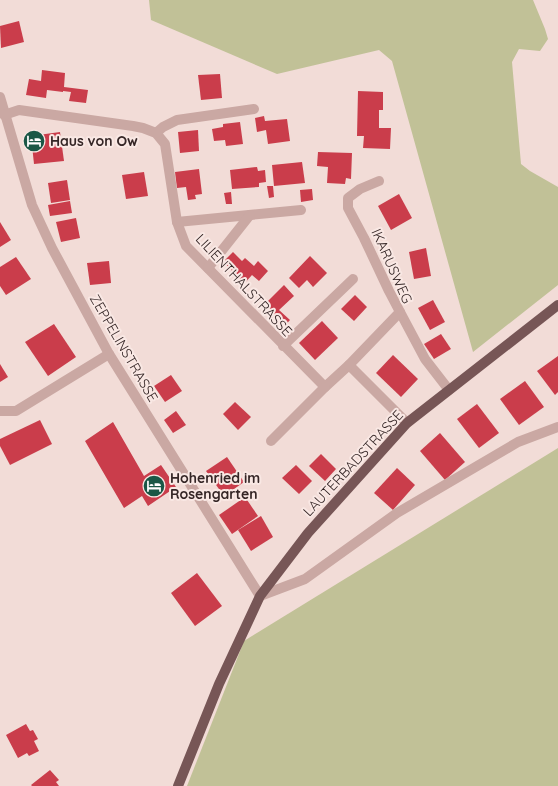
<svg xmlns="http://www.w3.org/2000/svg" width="558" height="786" font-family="Quicksand,sans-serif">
<rect width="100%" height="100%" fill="#f2dcd7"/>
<g fill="#c1c197">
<path d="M149,0H533L545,29L548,39L540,51L519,49L512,62L521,164L530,171L558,187V285L473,352L392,61L379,50L277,74L151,20Z"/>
<path d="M558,448V786H187L244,641Z"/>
</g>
<g fill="#ca3d4b">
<path d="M19,21L24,42L1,48L0,26Z"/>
<path d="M42,70L65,73L64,87L88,90L86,103L69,101L71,92L63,91V92L47,90L46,98L26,95L29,79L41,81Z"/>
<path d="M220,74L222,98L201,100L198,75Z"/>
<path d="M358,91L383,92V110H379V128H391L390,149L363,148L364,136H357Z"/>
<path d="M264,116L265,121L287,119L290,141L268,144L266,130L257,132L255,118Z"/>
<path d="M240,122L243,144L226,146L225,140L214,141L212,129L223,127V124Z"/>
<path d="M198,130L199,151L180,153L178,132Z"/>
<path d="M60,132L64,161L34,164L31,136Z"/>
<path d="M318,152L352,153L351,179L346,178L345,184L327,183L328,167L317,166Z"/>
<path d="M302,162L305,183L274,186L272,165Z"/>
<path d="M257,167L258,171L265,170L266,182L259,183V187L232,189L230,170Z"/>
<path d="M199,169L202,194L195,195L196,199L188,200L186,187L177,188L175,172Z"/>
<path d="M144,172L148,196L126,199L122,175Z"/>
<path d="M67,180L70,200L51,203L48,183Z"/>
<path d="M267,186H273L274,197L269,198Z"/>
<path d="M312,189L313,200L301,202L300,190Z"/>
<path d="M231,192L232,204H226L224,193Z"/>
<path d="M399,194L412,218L391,230L378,206Z"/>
<path d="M70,201L72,213L50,216L48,205Z"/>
<path d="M76,218L80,238L61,242L56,222Z"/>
<path d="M0,222L11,240L0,247Z"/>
<path d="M426,248L431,276L414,279L409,252Z"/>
<path d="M233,252L242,261L245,258L254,266L258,261L268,271L259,281L252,275L243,285L230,273L232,270L223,262Z"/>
<path d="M310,256L327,273L313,287L307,280L299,288L289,278Z"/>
<path d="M16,257L31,279L6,295L0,286V267Z"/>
<path d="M109,261L111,283L90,285L87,263Z"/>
<path d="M284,285L294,296L279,310L290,320L280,331L269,320L275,315L265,304Z"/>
<path d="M355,295L367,307L354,321L341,309Z"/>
<path d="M433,300L445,322L430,330L418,308Z"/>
<path d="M322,321L338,338L315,360L299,343Z"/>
<path d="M54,324L76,357L48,376L25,342Z"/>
<path d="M441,334L451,349L434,359L424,344Z"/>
<path d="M393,355L418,379L401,397L376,373Z"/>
<path d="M558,356V392L555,395L537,371Z"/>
<path d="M0,364L8,377L0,382Z"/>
<path d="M171,375L182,391L165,402L154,386Z"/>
<path d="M525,381L544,407L519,425L500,399Z"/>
<path d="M235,402L251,417L238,430L223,414Z"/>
<path d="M477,404L499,433L479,448L457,419Z"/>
<path d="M176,411L186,425L173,433L164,420Z"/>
<path d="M40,420L52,444L10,465L0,446V439Z"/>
<path d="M113,422L144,476L161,465L176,487L148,506L142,496L124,508L85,441Z"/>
<path d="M440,433L465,462L445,480L420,451Z"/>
<path d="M321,454L336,469L325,481L309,466Z"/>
<path d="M227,457L244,482L224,496L206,471Z"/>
<path d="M296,465L312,481L299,494L282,478Z"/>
<path d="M397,468L415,485L393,510L374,493Z"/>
<path d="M245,497L258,516L232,534L219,515Z"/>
<path d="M261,516L273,537L251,551L238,530Z"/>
<path d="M197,573L222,606L195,626L171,593Z"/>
<path d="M26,724L30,731L33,730L38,739L34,741L39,751L29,756L27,753L18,758L6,735Z"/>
<path d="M50,770L59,780L56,782L59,786H32L31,785Z"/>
</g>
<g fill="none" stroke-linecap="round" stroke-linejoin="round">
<g stroke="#caa8a3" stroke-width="10">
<path d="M0,97L32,205L52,248L109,354L260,596L305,579L397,513L518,442L558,427"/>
<path d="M4,115L19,110L133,126L143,128L156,133L165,144L177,222L186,246L325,387L349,365L407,423"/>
<path d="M156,133L163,127L177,120L254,109"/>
<path d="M177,222L301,210"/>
<path d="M208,268L250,215"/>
<path d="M400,312L425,359L449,390"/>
<path d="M283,346L353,279"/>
<path d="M349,365L400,312L389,291L364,238L348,208V198L360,189L379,181"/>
<path d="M0,411H16L109,354"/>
<path d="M271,441L325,387"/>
</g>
<path stroke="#775656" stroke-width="10" d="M178,786L219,684L260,596L308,533L407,423L558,305"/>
</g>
<defs>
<g id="hotel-disc" transform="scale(1.15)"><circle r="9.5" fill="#1a5746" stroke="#f9e8e4"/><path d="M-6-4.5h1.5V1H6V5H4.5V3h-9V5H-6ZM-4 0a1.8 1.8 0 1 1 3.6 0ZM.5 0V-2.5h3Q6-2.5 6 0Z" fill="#fff"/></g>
</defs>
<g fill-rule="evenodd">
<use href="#hotel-disc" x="34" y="141"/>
<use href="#hotel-disc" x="154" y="486"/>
</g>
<g text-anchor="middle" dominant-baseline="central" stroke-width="4" stroke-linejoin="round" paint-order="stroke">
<g font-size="14" font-weight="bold" fill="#352626" stroke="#f9e8e4" text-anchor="start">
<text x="50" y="141">Haus von Ow</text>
<text x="170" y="478">Hohenried im<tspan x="170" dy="16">Rosengarten</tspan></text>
</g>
<g font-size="14" fill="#352626" stroke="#f9e8e4">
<text transform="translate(392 266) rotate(66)">IKARUSWEG</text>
<text transform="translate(244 285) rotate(47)">LILIENTHALSTRASSE</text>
<text transform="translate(124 348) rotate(60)">ZEPPELINSTRASSE</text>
<text transform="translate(353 463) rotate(-47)">LAUTERBADSTRASSE</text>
</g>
</g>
</svg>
